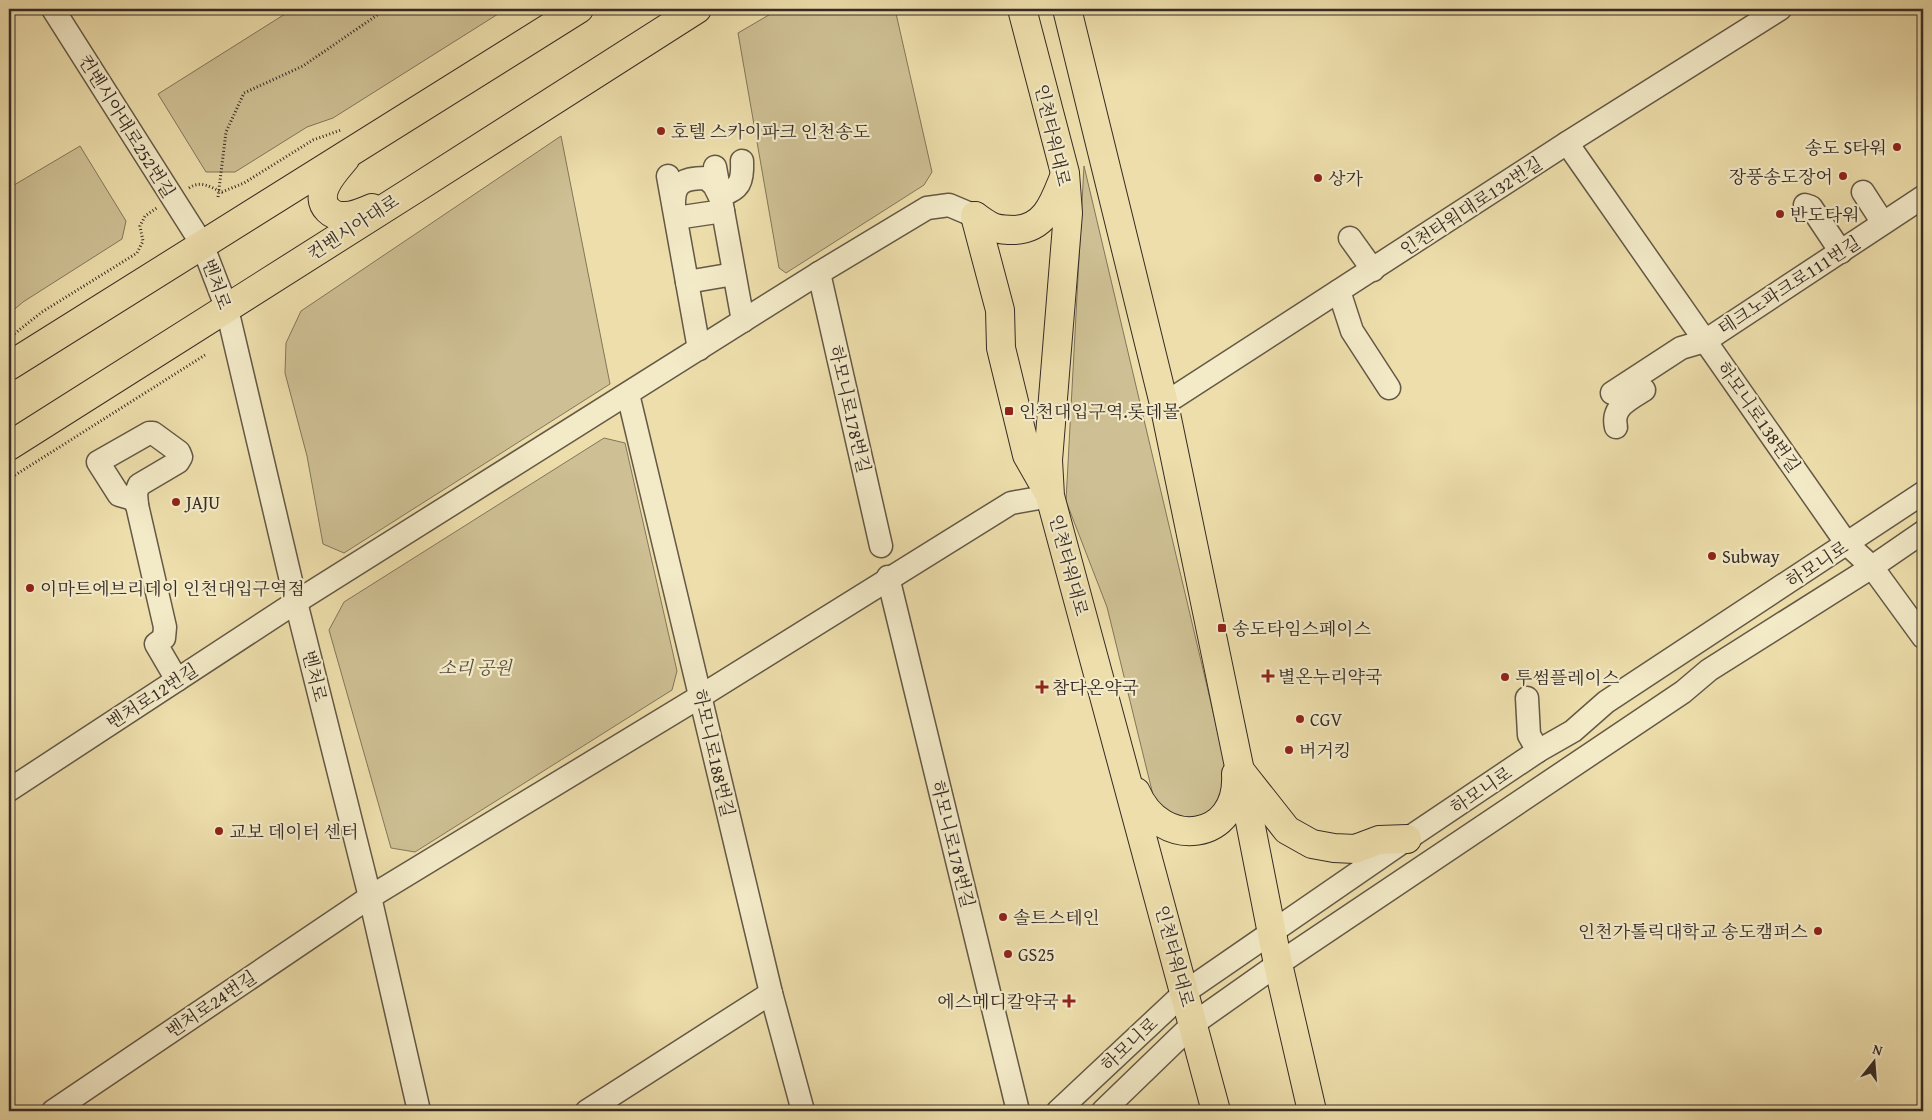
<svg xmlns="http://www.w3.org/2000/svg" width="1932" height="1120" font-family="'Gentium Book Plus','Noto Serif KR',serif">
<rect width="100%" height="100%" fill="#eddeab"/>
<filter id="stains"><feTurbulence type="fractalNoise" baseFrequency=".004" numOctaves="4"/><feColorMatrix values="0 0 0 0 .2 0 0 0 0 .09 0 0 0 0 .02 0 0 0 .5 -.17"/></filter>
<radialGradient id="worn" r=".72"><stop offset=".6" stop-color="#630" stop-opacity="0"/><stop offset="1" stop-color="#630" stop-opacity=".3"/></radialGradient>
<g fill="#cec094" stroke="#82765c">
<path d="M293,9H506L333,118L307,127L235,172H206L158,94Z"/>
<path d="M779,9H895L932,172L924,185L786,273L779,268L738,33Z"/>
<path d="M561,136L610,384L344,553L323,544L307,456L285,373L286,343L301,311Z"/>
<path d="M80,146L126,221L122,239L23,302L9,314V188Z"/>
<path d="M1084,166L1228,775L1220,806L1182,824L1154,799L1107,607L1066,501Z"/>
<path d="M604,438L625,443L677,671L672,690L415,852L391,848L329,630L344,602Z"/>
</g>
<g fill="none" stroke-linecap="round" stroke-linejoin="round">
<g stroke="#645846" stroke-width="25">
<g id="minor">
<path d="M53,9L202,244L227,309L296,602L370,897L419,1111"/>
<path d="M1567,143L1847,544L1872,567L1923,637"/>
<path d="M715,167L743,321"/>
<path d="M668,176L699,349"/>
<path d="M1863,192L1883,223"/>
<path d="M720,195C740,190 743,181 742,161"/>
<path d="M1805,205L1811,207L1841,252"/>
<path d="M674,206C673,182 684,178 706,178L714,185L720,197"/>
<path d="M676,218L723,211"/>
<path d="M1350,238L1373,270"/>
<path d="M819,273L881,546"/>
<path d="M687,282L734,274"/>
<path d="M1339,291L1352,331L1389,388"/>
<path d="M1612,393L1681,348L1705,341L1923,197"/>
<path d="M628,394L771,993L803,1111"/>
<path d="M1164,404L1567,143L1780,9"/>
<path d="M1616,427C1611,407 1630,399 1644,390"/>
<path d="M149,433H153L179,452L181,457L178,462L139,485L136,493L137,505L133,499L119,495L98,462Z"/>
<path d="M137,505L165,627L164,638L156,644L177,680"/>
<path d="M888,577L1018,1111"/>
<path d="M1527,698L1529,735L1538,751"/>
<path d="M9,790L296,602L819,273L927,208L949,205L975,216"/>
<path d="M53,1111L370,897L701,696L1011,503L1050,496"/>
<path d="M587,1111L771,993"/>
<path d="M1058,1111L1185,992L1407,839L1538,751L1573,731L1606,702L1923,493"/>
<path d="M1103,1111L1193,1024L1278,964L1683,692L1709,670L1872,567L1923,532"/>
</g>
</g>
<g stroke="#362b25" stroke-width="30">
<g id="major">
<path d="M1022,9L1065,173L1068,213L1048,460L1050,496L1216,1111"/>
<path d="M1067,9L1164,404L1240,771L1278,964L1312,1111"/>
<path d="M345,159C335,171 312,194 328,210C332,214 336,216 342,216C352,217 363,212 372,208"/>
<path d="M975,216L1000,310L1001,348L1027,455L1047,490"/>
<path d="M975,216C981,220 988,226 995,228C1002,230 1008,230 1015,230C1046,228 1054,202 1064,177"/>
<path d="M9,366L579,9"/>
<path d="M9,446C239,302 468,155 697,9"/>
<path d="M1242,773L1287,830L1312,844L1334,848L1355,849L1379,840L1407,839"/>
<path d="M1136,792C1161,851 1240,842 1236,774"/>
</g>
</g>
<g stroke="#362b25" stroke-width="3" stroke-dasharray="1 2.5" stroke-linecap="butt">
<path d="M189,188C201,180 210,187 222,192L244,183L313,140L341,130"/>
<path d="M218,197L226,132L244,93L303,66L386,9"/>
<path d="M9,338L42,312L137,253L143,241L140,226L145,216L158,207"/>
<path d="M9,479L205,355"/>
</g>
<use href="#minor" stroke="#f3eac8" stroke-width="22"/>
<use href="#major" stroke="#eddeab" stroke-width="28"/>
</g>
<g fill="#8f2418" stroke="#f3eac8" stroke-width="2">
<circle cx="661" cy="131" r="5"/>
<circle cx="1897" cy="147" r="5"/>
<circle cx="1843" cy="176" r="5"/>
<circle cx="1318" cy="178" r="5"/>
<circle cx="1780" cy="214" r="5"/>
<rect x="1004" y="406" width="10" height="10" rx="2.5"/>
<circle cx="176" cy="502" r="5"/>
<circle cx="1712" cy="556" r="5"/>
<circle cx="30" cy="588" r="5"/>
<rect x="1217" y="623" width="10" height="10" rx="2.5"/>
<path d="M1265.5 668.5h5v5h5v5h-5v5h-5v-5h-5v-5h5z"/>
<circle cx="1505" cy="677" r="5"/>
<path d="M1039.5 679.5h5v5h5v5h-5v5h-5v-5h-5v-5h5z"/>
<circle cx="1300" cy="719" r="5"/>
<circle cx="1289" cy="750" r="5"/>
<circle cx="219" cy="831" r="5"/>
<circle cx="1003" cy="917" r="5"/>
<circle cx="1818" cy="931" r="5"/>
<circle cx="1008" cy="954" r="5"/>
<path d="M1066.5 993.5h5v5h5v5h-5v5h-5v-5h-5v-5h5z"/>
</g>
<g text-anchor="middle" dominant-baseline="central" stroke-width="4.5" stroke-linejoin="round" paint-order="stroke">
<g font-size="18" fill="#362b25" stroke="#f3eac8">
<text transform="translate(127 126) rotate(58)">컨벤시아대로252번길</text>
<text transform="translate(1053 135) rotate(77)">인천타워대로</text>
<text transform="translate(1471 206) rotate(-33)">인천타워대로132번길</text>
<text transform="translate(353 227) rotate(-33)">컨벤시아대로</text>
<text transform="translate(217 284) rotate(70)">벤처로</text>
<text transform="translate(1789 285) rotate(-33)">테크노파크로111번길</text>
<text transform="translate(850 409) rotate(77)">하모니로178번길</text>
<text transform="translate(1759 417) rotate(55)">하모니로138번길</text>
<text transform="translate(1817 564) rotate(-33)">하모니로</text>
<text transform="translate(1069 565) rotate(75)">인천타워대로</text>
<text transform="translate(315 676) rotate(76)">벤처로</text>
<text transform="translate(152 696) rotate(-33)">벤처로12번길</text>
<text transform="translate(714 753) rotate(77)">하모니로188번길</text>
<text transform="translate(1481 790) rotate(-34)">하모니로</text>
<text transform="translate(953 844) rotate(76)">하모니로178번길</text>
<text transform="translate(1175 956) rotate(75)">인천타워대로</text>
<text transform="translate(211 1004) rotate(-34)">벤처로24번길</text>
<text transform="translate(1129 1044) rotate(-43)">하모니로</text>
</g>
<g font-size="18" fill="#362b25" stroke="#f3eac8" text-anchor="start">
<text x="671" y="131">호텔 스카이파크 인천송도</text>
<text x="1887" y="147" text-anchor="end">송도 S타워</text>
<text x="1833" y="176" text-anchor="end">장풍송도장어</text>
<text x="1328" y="178">상가</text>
<text x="1790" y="214">반도타워</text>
<text x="1019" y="411">인천대입구역.롯데몰</text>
<text x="186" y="502">JAJU</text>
<text x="1722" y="556">Subway</text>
<text x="40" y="588">이마트에브리데이 인천대입구역점</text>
<text x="1232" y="628">송도타임스페이스</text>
<text x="1278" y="676">별온누리약국</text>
<text x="1515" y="677">투썸플레이스</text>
<text x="1052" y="687">참다온약국</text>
<text x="1310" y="719">CGV</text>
<text x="1299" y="750">버거킹</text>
<text x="229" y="831">교보 데이터 센터</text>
<text x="1013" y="917">솔트스테인</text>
<text x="1808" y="931" text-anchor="end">인천가톨릭대학교 송도캠퍼스</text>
<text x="1018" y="954">GS25</text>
<text x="1059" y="1001" text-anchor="end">에스메디칼약국</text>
</g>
<g font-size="18" font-style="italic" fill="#5c5041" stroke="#f3eac8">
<text x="475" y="667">소리 공원</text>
</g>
</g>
<rect width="1932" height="1120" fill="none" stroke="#eddeab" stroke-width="30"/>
<rect x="10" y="10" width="1912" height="1100" fill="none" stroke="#362b25" stroke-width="2.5"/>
<rect x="15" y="15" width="1902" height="1090" fill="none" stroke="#362b25"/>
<g transform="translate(1874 1062) rotate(17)" stroke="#f3eac8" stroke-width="4" paint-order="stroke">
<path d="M0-4L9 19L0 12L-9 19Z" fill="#362b25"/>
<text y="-8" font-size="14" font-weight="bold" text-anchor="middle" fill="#362b25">N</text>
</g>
<rect width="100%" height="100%" filter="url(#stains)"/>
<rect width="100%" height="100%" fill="url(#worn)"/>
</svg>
